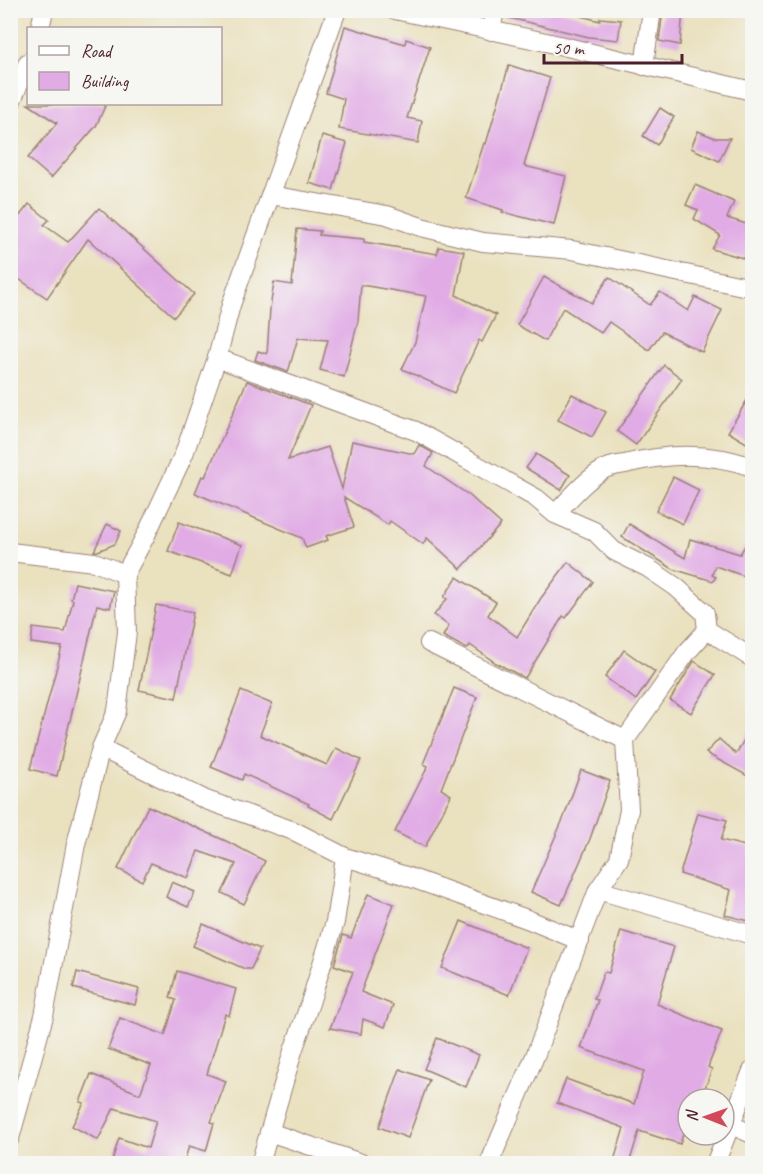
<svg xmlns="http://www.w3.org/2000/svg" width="763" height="1174" font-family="Caveat,sans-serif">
<rect width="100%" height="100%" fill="#f6f6f2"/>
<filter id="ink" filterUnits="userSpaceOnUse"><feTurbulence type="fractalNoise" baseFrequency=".0167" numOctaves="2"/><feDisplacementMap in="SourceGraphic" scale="12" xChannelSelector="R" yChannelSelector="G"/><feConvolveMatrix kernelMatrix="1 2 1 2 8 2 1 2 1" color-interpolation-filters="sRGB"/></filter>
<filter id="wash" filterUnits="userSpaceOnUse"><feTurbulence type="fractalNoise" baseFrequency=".008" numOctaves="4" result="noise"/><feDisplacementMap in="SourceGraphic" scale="24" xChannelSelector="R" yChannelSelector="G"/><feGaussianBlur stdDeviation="1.35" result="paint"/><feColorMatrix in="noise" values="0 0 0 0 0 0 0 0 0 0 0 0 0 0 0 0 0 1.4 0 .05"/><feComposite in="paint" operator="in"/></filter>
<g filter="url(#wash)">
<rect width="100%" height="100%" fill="#eae1bf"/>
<g id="blocks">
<g fill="#e1ace5">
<path d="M506,10H558L600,21V18L621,20L618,40L589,37L505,17Z"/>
<path d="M663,10H683L680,45L659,41Z"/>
<path d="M345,26L405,44L406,39L430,47L407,118L422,121L418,143L339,129L344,99L326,93Z"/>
<path d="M509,65L550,78L524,166L566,176L554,225L502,212L503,210L466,198L484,143L486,144Z"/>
<path d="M28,104H106L96,126L51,178L28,158L57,123Z"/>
<path d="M660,108L674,117L657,145L643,136Z"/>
<path d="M698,131L715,138H730L719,161L691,148Z"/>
<path d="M322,136L347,143L333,190L309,183Z"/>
<path d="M695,185L734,202L727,218L753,226V261L712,249L720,235L694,219L698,210L686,205Z"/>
<path d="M29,204L49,220L44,225L68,242L99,208L194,294L174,317L88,239L47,298L10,273V228Z"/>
<path d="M297,229L320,231L319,235L364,239V242L437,254L439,247L464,251L456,295L496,315L482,342L479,340L454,393L402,369L415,342L426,296L361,285L358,321L344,377L320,370L328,340L298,338L288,372L255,360L258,351L267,354L270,309L274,282L292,285Z"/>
<path d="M544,277L592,303L609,277L650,305L660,292L688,311L695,297L722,310L702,352L662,332L649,350L609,322L601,333L563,308L545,341L517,325Z"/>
<path d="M664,365L682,379L636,445L617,431Z"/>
<path d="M247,381L311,405L288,460L328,447L342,489L352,441L414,454L419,445L433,453L426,466L470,496L501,524L461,569L427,538L423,544L390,521L388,525L344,497L354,527L326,536L328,540L306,548L302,538L195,493L202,476L205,477Z"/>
<path d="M753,390V447L728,432Z"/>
<path d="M572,394L606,412L592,437L558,420Z"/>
<path d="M536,454L570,475L561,490L526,468Z"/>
<path d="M673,477L699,490L683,524L656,511Z"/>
<path d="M179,522L242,545L232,574L168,551Z"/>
<path d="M107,524L121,531L115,544L98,551H94Z"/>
<path d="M629,524L685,558L690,539L740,554L753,533V579L715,566L712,575L716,577L713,581L673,569L622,537Z"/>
<path d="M568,562L593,582L566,618L563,616L525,678L496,663L470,645L467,649L443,636L449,626L434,615L447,599L444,597L457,577L496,602L488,615L517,637L541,598Z"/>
<path d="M75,583L114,591L110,608L97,605L57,776L30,769L62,647L31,643L33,628L65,632L73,600L71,599Z"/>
<path d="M156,605L193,612L176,698L139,690Z"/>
<path d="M624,650L655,672L636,700L605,677Z"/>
<path d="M694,661L715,675L691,713L670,700Z"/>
<path d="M454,688L477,697L441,789L451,795L425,847L395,832L428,766L423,764Z"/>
<path d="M241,691L272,704L260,735L327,765L336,748L361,760L333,819L308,806L309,804L244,774L242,780L211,767Z"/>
<path d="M753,724V779L706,753L719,739L736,754Z"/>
<path d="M581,770L610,781L590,839L561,905L531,892L564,817Z"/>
<path d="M148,806L226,841L265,861L244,904L222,893L236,864L198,851L188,878L151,863L142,881L118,869Z"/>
<path d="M698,813L727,820L721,840L753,848V922L725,915L731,890L680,874Z"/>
<path d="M172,882L195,892L188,907L166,897Z"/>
<path d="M368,894L394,904L361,992L393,1005L385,1027L363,1019L361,1034L330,1028L353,972L334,965L343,935L351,938Z"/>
<path d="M461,921L527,948L509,995L442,968Z"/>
<path d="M203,924L260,949L251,969H245L193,946Z"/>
<path d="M621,931L674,947L657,1004L722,1031L708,1067L712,1069L701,1099H688V1118L680,1144L639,1131L629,1164H613L624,1128L557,1103L566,1079L634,1104L644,1071L581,1048L598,1000L594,999L604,972L609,973Z"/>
<path d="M177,971L236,989L229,1016L225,1014L207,1074L226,1081L211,1122L214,1123L206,1151L189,1146L185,1159L187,1160V1164H111L119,1138L148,1148L156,1121L114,1108L98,1140L72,1126L84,1103L80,1102L91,1074L140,1094L151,1065L108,1049L120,1018L165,1035L176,1000L170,998Z"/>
<path d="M77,972L139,989L135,1005L73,988Z"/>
<path d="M437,1038L479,1055L466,1087L424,1069Z"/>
<path d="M400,1069L429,1080L408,1138L379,1127Z"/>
</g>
</g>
</g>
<g filter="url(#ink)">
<use href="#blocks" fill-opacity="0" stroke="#9a8075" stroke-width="1.5"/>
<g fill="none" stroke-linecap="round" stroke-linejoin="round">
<g stroke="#9a8075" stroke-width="20">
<g id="minor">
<path d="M395,10L546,42L752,91"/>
<path d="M40,28L44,10"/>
<path d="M491,31L495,10"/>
<path d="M644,66L652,10"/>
<path d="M10,105L28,62"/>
<path d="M270,195L387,215L421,227L483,242L572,250L752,288"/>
<path d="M217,358L416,431L536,498L555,514L594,531L614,551L648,568L676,587L705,613L707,630L752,658"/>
<path d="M555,514C570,499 584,481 603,470C609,466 618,465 625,464C668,453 711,452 752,467"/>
<path d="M10,552L94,562L125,574"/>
<path d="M429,643L625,740"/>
<path d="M101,748L206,800L294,831L345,857L403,875L527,919L580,941"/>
<path d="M598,890L752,935"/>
<path d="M731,1125L752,1134"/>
<path d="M269,1132L364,1164"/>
<path d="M10,1138L44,1016L76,844L101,748L117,711L127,632L125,574L146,535L184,454L217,358L231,305L337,10"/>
<path d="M260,1164L293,1051L310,1003L335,922L345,857"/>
<path d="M489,1164L535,1056L598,890L619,859L629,810L625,740L687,652L707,630"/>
<path d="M715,1164L752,1071"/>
</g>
</g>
<use href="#minor" stroke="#fff" stroke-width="18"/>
</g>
</g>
<rect width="763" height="1174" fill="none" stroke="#f6f6f2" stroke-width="36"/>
<rect x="27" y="27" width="195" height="78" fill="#f6f6f2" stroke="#b1a0a2" stroke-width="1.5"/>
<rect x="39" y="46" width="30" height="9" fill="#ffffff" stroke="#b1a0a2" stroke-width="1.5"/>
<text x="81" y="57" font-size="18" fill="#4a1f2b">Road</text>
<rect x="39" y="72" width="30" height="18" fill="#e1ace5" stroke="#b1a0a2" stroke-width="1.5"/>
<text x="81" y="87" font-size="18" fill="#4a1f2b">Building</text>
<g transform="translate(706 1117) rotate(271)"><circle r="28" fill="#f6f6f2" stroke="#b1a0a2" stroke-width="1.5"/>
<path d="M0-4.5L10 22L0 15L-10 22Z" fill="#d1495b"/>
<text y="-9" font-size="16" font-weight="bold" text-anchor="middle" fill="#4a1f2b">N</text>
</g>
<path d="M544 54v9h138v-9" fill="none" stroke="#4a1f2b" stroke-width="3"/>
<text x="553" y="54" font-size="18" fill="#4a1f2b" stroke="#f6f6f2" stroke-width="4.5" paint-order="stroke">50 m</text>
</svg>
